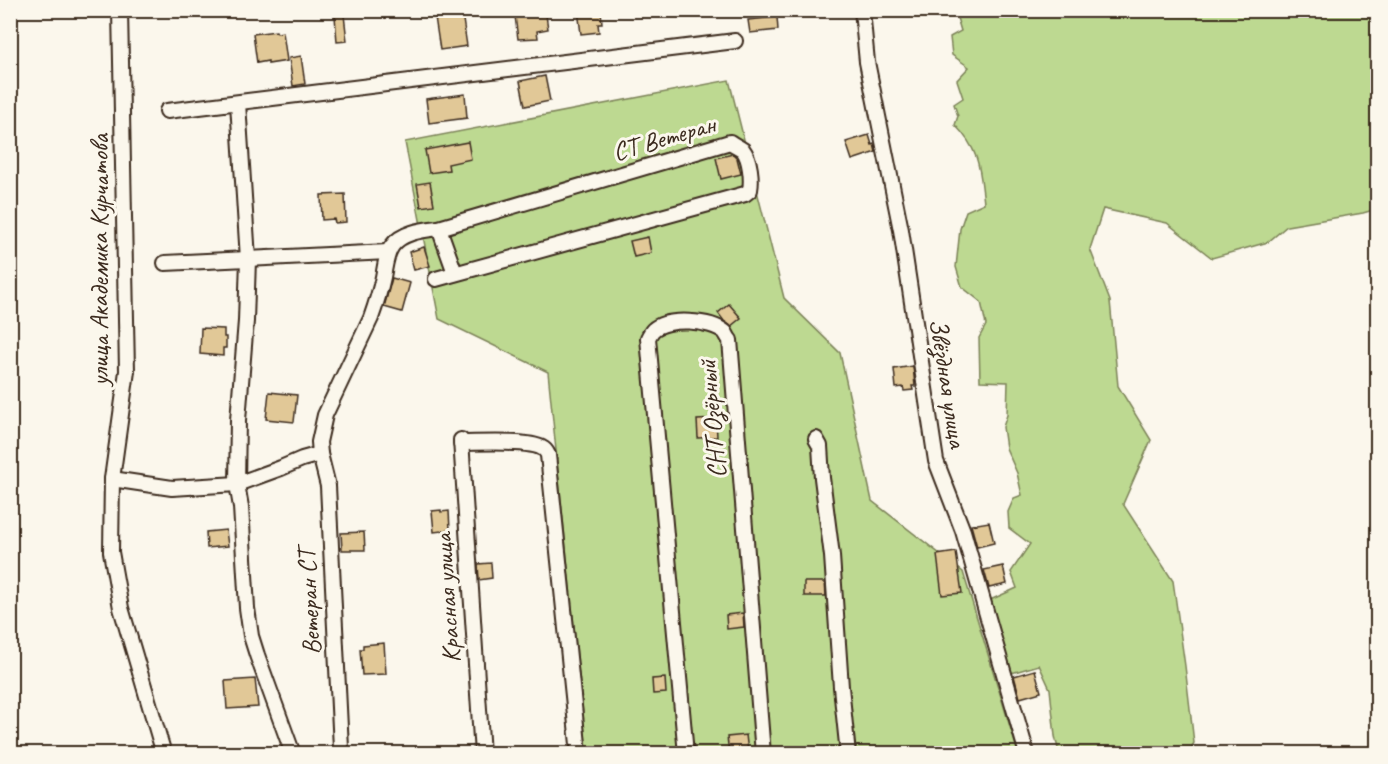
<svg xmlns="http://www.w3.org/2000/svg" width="1388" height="764" font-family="Caveat,sans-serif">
<rect width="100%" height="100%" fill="#fbf7ec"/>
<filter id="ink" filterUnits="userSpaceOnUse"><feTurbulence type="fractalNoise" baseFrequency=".0167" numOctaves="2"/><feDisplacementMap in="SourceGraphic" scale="12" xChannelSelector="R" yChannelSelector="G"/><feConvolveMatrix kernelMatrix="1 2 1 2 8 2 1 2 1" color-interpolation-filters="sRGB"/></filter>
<g filter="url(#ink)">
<g fill="#bdd991" stroke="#7c8258" stroke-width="1.5">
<path d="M955,11H1377V209L1363,213L1287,226L1268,242L1212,258L1167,223L1103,209L1090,249L1110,301L1118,386L1151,440L1123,504L1173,581L1185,666L1194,743L1188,753H1059L1055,736L1050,689L1039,665L1008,674L988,601L1017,588L1011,572L1030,544L1009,528L1008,512L1014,498L1022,495L1017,473L1006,448L1003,427L1007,415L1008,382L980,381L979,338L986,325L981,302L962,287L956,267L960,229L966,211L984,203C980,170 980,150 955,125L958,116L954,104L963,98L957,80L969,67L952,55L950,37L961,31Z"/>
<path d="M729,80L784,298L840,353L872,501L963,572L1018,753H587L548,372L439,319L405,142Z"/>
</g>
<g fill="#e1c897" stroke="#3b2a1e" stroke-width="1.5">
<path d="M578,10H601L602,24H598L599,32L581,34Z"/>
<path d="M462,13L467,46L440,50L435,17Z"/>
<path d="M537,13V16L546,15L548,29L537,31L538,38L518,39L515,16Z"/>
<path d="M344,15L347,41L337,42L335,16Z"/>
<path d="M777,17L778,30L750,33L748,20Z"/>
<path d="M276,31L277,33L283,32L287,61L268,64V61L257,63L253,34Z"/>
<path d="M301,56L305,84L293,86L289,58Z"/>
<path d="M545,76L550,101L525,106L520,81Z"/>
<path d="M465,94L467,118L429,123L426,99Z"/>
<path d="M869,135L872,145L874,144L876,152L852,160L846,142Z"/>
<path d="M468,142L471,159L448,164L449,170L429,173L425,150Z"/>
<path d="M733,154L737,158L741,174L721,179L716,158Z"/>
<path d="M430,182L434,205L421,207L417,184Z"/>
<path d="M345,194L346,222L335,223L334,219L322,220L321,195Z"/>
<path d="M648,237L651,253L634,257L630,241Z"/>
<path d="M424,247L430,266L414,270L409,252Z"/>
<path d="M392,278L410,283L402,312L384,307Z"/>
<path d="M729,304L741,318L731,326L724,321L718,313Z"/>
<path d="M201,328L224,329V337H226V348H223V356L200,354Z"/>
<path d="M913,366L915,386H912L913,390L904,391L903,387L896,388L894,369Z"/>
<path d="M269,392L297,395L294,422L266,419Z"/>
<path d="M716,419L717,437L698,438L697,420Z"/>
<path d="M441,510V512L449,511L450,530L434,532L432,511Z"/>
<path d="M989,522L994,543L977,547L971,525Z"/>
<path d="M226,530L228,546L207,548L206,532Z"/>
<path d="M364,532L365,550H342L341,533Z"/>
<path d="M956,552L962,593L942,595L937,555Z"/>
<path d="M491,563L492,578L479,580L478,564Z"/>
<path d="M1003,566L1007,584L989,588L984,570Z"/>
<path d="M804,582H825L826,596H804Z"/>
<path d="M743,613L744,627L727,629L726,615Z"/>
<path d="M384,643L386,674L362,675L360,649H363V645Z"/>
<path d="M1035,670L1041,692L1020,698L1014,676Z"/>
<path d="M665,678L666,693L653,694L652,679Z"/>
<path d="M255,679L258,707L227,709L225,681Z"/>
<path d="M746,735L748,752L729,753L727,737Z"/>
</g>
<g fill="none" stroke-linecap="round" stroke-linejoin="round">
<g stroke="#3b2a1e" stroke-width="18">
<g id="minor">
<path d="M120,10L127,371L112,479L111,552L121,608L164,754"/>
<path d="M862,10L867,62L901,230L936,461L963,531L1027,754"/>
<path d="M238,103L248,259L246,321L238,420L237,484L241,507L247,608L251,636L257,655L293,754"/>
<path d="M167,111L735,41"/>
<path d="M439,228L455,273"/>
<path d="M165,263L388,252"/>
<path d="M816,439L820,446L822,478L832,556L841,687L848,754"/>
<path d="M461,440L482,754"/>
<path d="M461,443C480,443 527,440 542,448C546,450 546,451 548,455L579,754"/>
<path d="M320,454L319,442L325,415L371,318C376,304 380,291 383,277C385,267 386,254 392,246C402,232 423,230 439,228L730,142C734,145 739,147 743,150C750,159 752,179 750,190L745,194L436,279"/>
<path d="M112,479L172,488L237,484L281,468L302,459L320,454L328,486L341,748"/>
<path d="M686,754L648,338C649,336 651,332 653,330C667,317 711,320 725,332C727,335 728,338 730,340L763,754"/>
</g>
</g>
<use href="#minor" stroke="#fbf7ec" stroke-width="14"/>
</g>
</g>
<g text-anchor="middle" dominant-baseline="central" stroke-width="6" stroke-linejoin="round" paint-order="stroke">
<g font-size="26" fill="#3b2a1e" stroke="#fbf7ec">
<text transform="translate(664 138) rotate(-16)">СТ Ветеран</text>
<text transform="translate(99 260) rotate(-90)">улица Академика Курчатова</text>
<text transform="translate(948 383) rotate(81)">Звёздная улица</text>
<text transform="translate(712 419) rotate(-95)">СНТ Озёрный</text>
<text transform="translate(447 598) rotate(-94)">Красная улица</text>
<text transform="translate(309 602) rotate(-93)">Ветеран СТ</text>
</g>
</g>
<rect width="1388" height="764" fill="none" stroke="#fbf7ec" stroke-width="36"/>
<rect x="18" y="18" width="1352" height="728" fill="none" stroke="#3b2a1e" stroke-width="2" filter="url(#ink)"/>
</svg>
